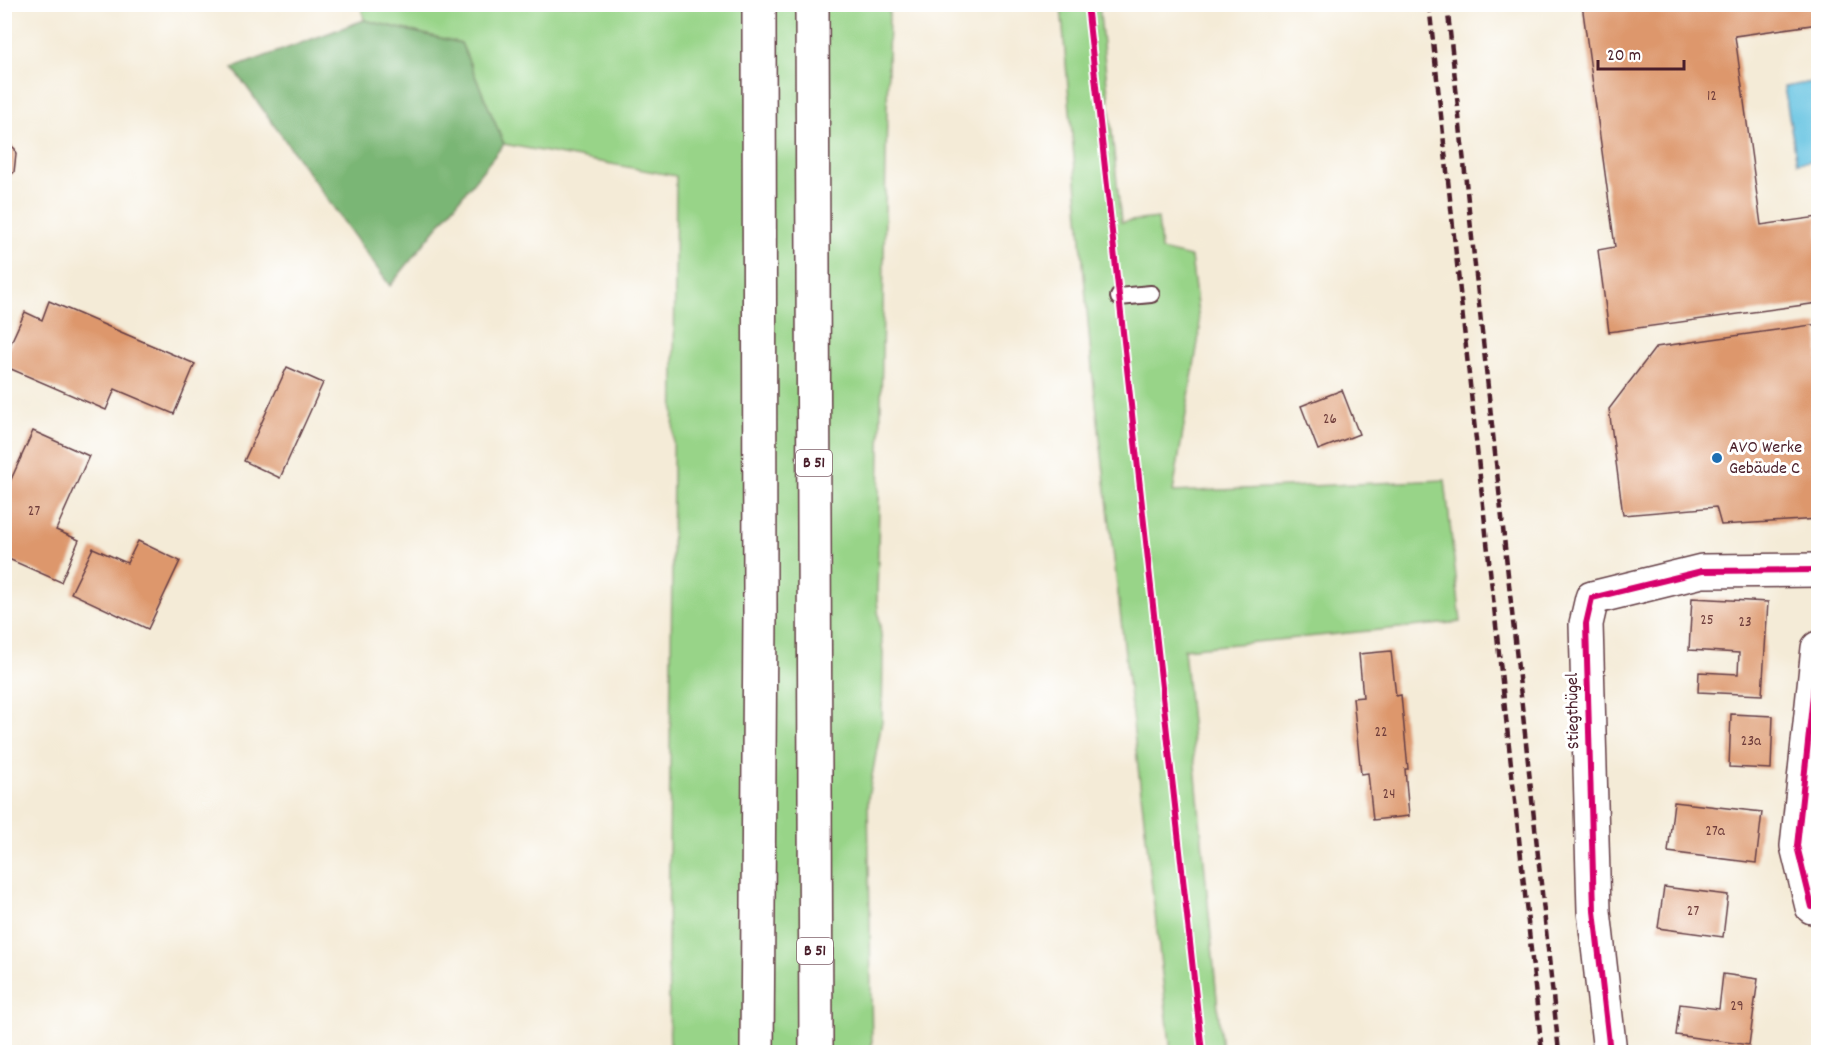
<svg xmlns="http://www.w3.org/2000/svg" width="1823" height="1057" font-family="Dekko,sans-serif">
<rect width="100%" height="100%" fill="#fff"/>
<filter id="ink" filterUnits="userSpaceOnUse"><feTurbulence type="fractalNoise" baseFrequency=".0167" numOctaves="2"/><feDisplacementMap in="SourceGraphic" scale="12" xChannelSelector="R" yChannelSelector="G"/><feConvolveMatrix kernelMatrix="1 2 1 2 8 2 1 2 1" color-interpolation-filters="sRGB"/></filter>
<filter id="wash" filterUnits="userSpaceOnUse"><feTurbulence type="fractalNoise" baseFrequency=".008" numOctaves="4" result="noise"/><feDisplacementMap in="SourceGraphic" scale="24" xChannelSelector="R" yChannelSelector="G"/><feGaussianBlur stdDeviation="1.35" result="paint"/><feColorMatrix in="noise" values="0 0 0 0 0 0 0 0 0 0 0 0 0 0 0 0 0 1.4 0 .05"/><feComposite in="paint" operator="in"/></filter>
<g filter="url(#wash)">
<rect width="100%" height="100%" fill="#f4ebd7"/>
<g fill="#98d488" stroke="#717a5a" stroke-width="1.5">
<path d="M361,5H891L889,14L877,600L883,653L882,721L868,798L872,1052H670L668,953L676,176L504,144L461,43L364,20Z"/>
<path d="M1061,5H1099L1121,222L1158,218L1161,250L1191,257L1200,330L1173,492L1445,480L1461,622L1184,649L1222,1052H1171L1092,369Z"/>
</g>
<path fill="#7ab674" stroke="#626a50" stroke-width="1.5" d="M364,20L461,43L504,144L390,286L233,68Z"/>
<path fill="#63c2e1" stroke="#567086" stroke-width="1.5" d="M1818,81V160L1797,163L1784,87Z"/>
<g id="blocks">
<g fill="#dd976c">
<path d="M1582,4H1818V24L1735,36L1761,225L1818,217V303L1609,332L1598,250L1615,247Z"/>
<path d="M4,139L15,149L16,154L14,172L4,180Z"/>
<path d="M49,301L195,364L174,414L115,389L106,410L4,366V358L25,312L42,320Z"/>
<path d="M1818,324V519L1721,525L1716,507L1623,515L1609,409L1656,347Z"/>
<path d="M287,367L323,383L280,478L244,461Z"/>
<path d="M1342,390L1359,434L1318,450L1301,406Z"/>
<path d="M33,431L89,456L56,530L79,540L61,582L4,557V495Z"/>
<path d="M138,541L180,561L148,629L71,593L93,548L127,563Z"/>
<path d="M1692,598L1768,602L1762,695L1698,692L1699,672L1738,674L1739,653L1689,650Z"/>
<path d="M1391,651L1396,696L1401,695L1408,769H1405L1409,816L1373,820L1368,773L1361,774L1353,698L1363,697L1359,654Z"/>
<path d="M1731,714L1773,716L1771,769L1729,767Z"/>
<path d="M1674,802L1762,812L1756,863L1668,852Z"/>
<path d="M1664,887L1728,895L1723,937L1658,928Z"/>
<path d="M1723,974L1758,979L1749,1045L1676,1035L1680,1004L1719,1009Z"/>
</g>
</g>
</g>
<g filter="url(#ink)">
<use href="#blocks" fill-opacity="0" stroke="#643e45" stroke-width="1.5"/>
<g fill="none" stroke-linecap="round" stroke-linejoin="round">
<g stroke="#643e45" stroke-width="20">
<path id="service" d="M1119,297L1151,294"/>
</g>
<g stroke="#643e45" stroke-width="36">
<g id="minor">
<path d="M1812,907L1797,846L1818,648"/>
<path d="M1610,1052L1594,911L1586,624L1592,598L1702,571L1818,570"/>
</g>
</g>
<g stroke="#643e45" stroke-width="36">
<g id="trunk">
<path d="M812,4L816,1052"/>
<path d="M757,1052L760,613L759,4"/>
</g>
</g>
<use href="#service" stroke="#fff" stroke-width="16"/>
<use href="#minor" stroke="#fff" stroke-width="33"/>
<use href="#trunk" stroke="#fff" stroke-width="33"/>
<g stroke="#4a1f2b" stroke-width="4.5" stroke-dasharray="9 4.5" stroke-linecap="butt">
<path d="M1429,4L1542,1052"/>
<path d="M1447,4L1559,1052"/>
</g>
<g stroke="#fff" stroke-width="10">
<g id="cycleway">
<path d="M1087,4L1202,1052"/>
<path d="M1812,907L1797,846L1818,648"/>
<path d="M1610,1052L1594,911L1586,624L1592,598L1702,571L1818,570"/>
</g>
</g>
<use href="#cycleway" stroke="#d6006c" stroke-width="6"/>
</g>
</g>
<circle fill="#1f6fb2" stroke="#fff" stroke-width="2" cx="1717" cy="458" r="6"/>
<g text-anchor="middle" dominant-baseline="central" stroke-width="6" stroke-linejoin="round" paint-order="stroke">
<g font-size="15" fill="#6f3d3b">
<text x="1712" y="97">12</text>
<text x="1330" y="420">26</text>
<text x="34" y="512">27</text>
<text x="1707" y="621">25</text>
<text x="1745" y="623">23</text>
<text x="1381" y="733">22</text>
<text x="1751" y="742">23a</text>
<text x="1389" y="795">24</text>
<text x="1715" y="832">27a</text>
<text x="1693" y="912">27</text>
<text x="1737" y="1007">29</text>
</g>
<g fill="#fff" stroke="#80626b" stroke-width="1.5">
<rect x="796" y="450" width="36" height="26" rx="4.5"/>
<rect x="797" y="938" width="36" height="26" rx="4.5"/>
</g>
<g font-size="16" font-weight="bold" fill="#4a1f2b">
<text x="814" y="463">B 51</text>
<text x="815" y="951">B 51</text>
</g>
<g font-size="18" fill="#4a1f2b" stroke="#fff" text-anchor="start">
<text x="1729" y="448">AVO Werke<tspan x="1729" dy="21">Gebäude C</tspan></text>
</g>
<g font-size="18" fill="#4a1f2b" stroke="#fff">
<text transform="translate(1574 711) rotate(-91)">Stiegthügel</text>
</g>
</g>
<rect width="1823" height="1057" fill="none" stroke="#fff" stroke-width="24"/>
<path d="M1598 60v9h86v-9" fill="none" stroke="#4a1f2b" stroke-width="3"/>
<text x="1607" y="60" font-size="18" fill="#4a1f2b" stroke="#ffffff" stroke-width="4.5" paint-order="stroke">20 m</text>
</svg>
